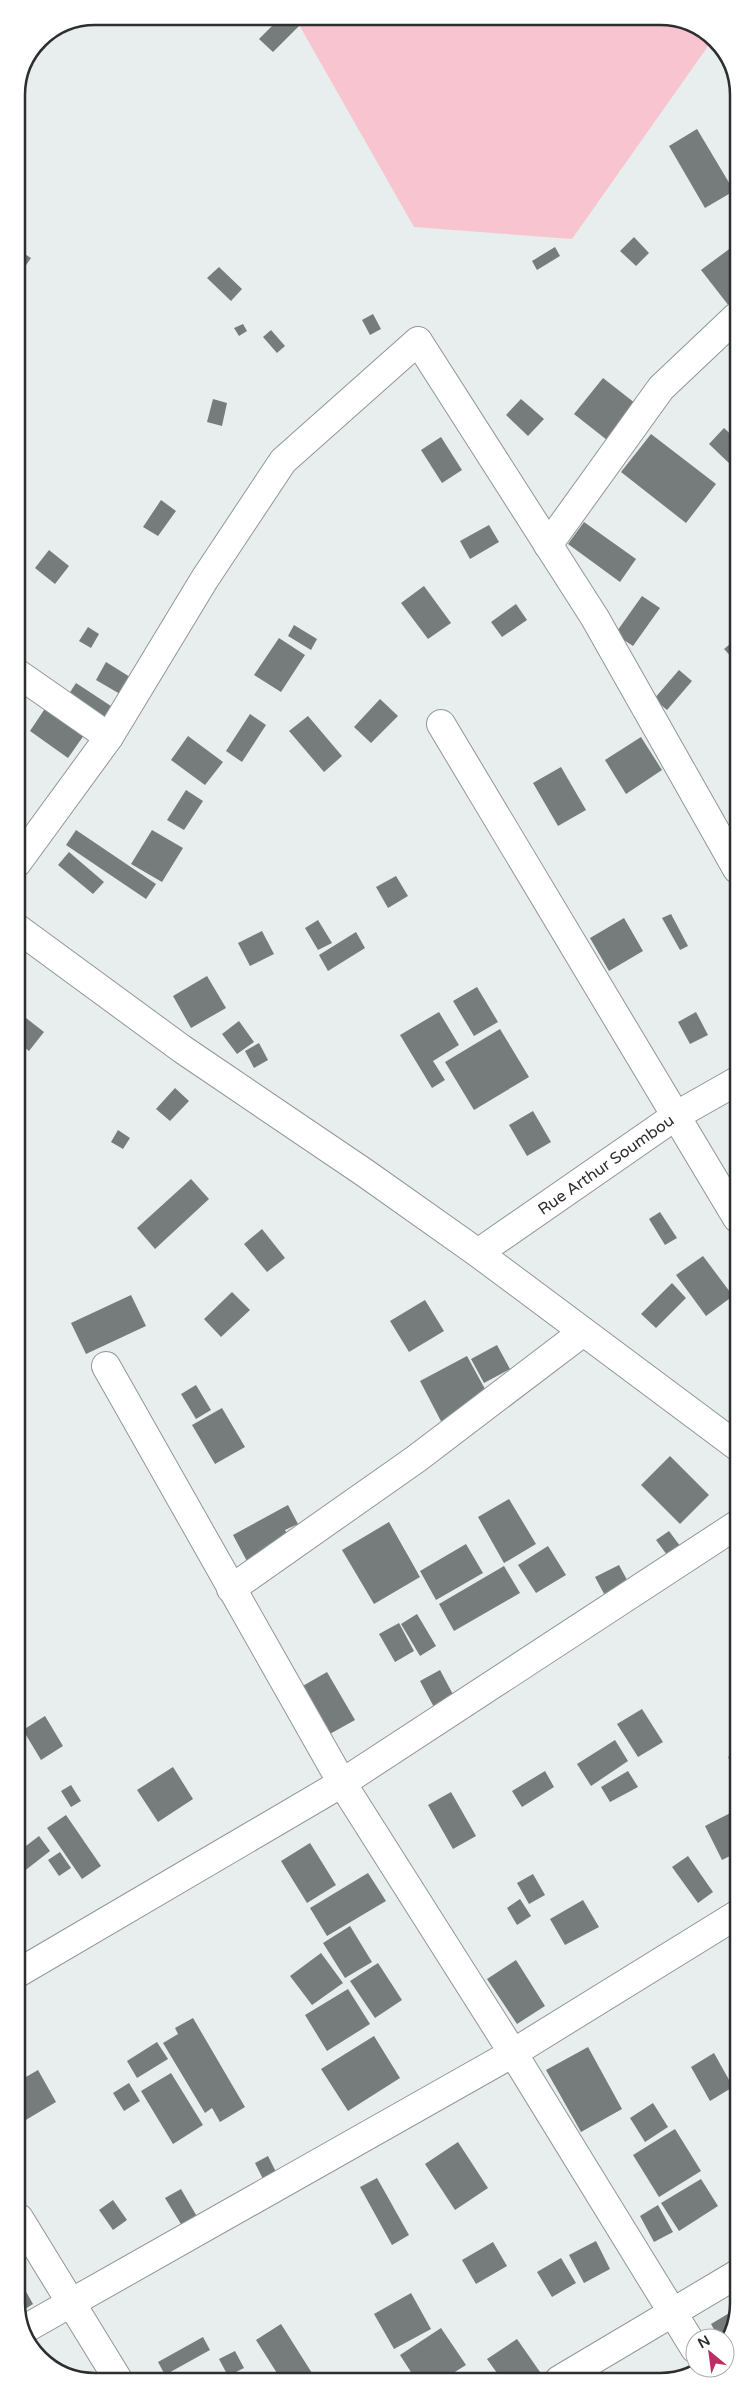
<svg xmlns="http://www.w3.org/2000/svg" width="755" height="2398" font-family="'Varela Round',sans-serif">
<rect width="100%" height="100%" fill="#e8eeee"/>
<path fill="#f7c4d0" d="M294,16H665L712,36L713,39L572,239L414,227Z"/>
<g fill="#767b7c">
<path d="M282,16H292L300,25L273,52L259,39Z"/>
<path d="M697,129L734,191L705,208L669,146Z"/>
<path d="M634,237L649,253L636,266L620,251Z"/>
<path d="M736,244V300L729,306L701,270Z"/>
<path d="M555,247L560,256L537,270L532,261Z"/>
<path d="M17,249L31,258L17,278Z"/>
<path d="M219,267L242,289L231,301L207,278Z"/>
<path d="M373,314L381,329L370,335L362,320Z"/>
<path d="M243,324L247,331L239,336L234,328Z"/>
<path d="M271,330L285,346L277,353L263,337Z"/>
<path d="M603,378L640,407L607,440L574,414Z"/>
<path d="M213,399L227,403L222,426L207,422Z"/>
<path d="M521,399L544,419L528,436L506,415Z"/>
<path d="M724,428L737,440V459L731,465L709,444Z"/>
<path d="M651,434L716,484L686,523L621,472Z"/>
<path d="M441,437L462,470L442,483L421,450Z"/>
<path d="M161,500L176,511L158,536L143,527Z"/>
<path d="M584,522L636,559L620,582L568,544Z"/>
<path d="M489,525L499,542L470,559L460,541Z"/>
<path d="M49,550L69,566L55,584L35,568Z"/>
<path d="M424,586L451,623L428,639L401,603Z"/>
<path d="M642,596L660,608L633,646L615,634Z"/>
<path d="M516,604L527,620L502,637L491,622Z"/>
<path d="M294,625L317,639L311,650L288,636Z"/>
<path d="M88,627L99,634L91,648L79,641Z"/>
<path d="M279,638L305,655L281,692L254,675Z"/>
<path d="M737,638V663L724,649Z"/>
<path d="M106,662L130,677L120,694L96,680Z"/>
<path d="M679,670L692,681L667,710L654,699Z"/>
<path d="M76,683L114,708L103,725L65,700Z"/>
<path d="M380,699L398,716L371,743L354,727Z"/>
<path d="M50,701L89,728L68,758L30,731Z"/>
<path d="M250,714L266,725L242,762L226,751Z"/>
<path d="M308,716L342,756L324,772L289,731Z"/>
<path d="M188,736L223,762L205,785L171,760Z"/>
<path d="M641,737L662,770L626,794L605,760Z"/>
<path d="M561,767L586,810L558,826L533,783Z"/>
<path d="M186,790L203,801L184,830L167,820Z"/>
<path d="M76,830L156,884L146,899L66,845Z"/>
<path d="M152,830L183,848L162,882L131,864Z"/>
<path d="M69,852L104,882L93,894L58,865Z"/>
<path d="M396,876L408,896L388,908L376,887Z"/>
<path d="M671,914L688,946L680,950L662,918Z"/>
<path d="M624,918L643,951L609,971L590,938Z"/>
<path d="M318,920L332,943L318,950L305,928Z"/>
<path d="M262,931L274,954L250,966L238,943Z"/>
<path d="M356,932L365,948L328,971L319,955Z"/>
<path d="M207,976L226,1008L191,1028L173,996Z"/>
<path d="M477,987L498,1022L474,1036L453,1001Z"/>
<path d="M17,1011L44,1032L29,1051L17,1042Z"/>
<path d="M439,1012L459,1045L433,1061L445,1080L432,1088L400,1035Z"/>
<path d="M696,1012L708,1035L690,1044L678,1022Z"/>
<path d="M239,1021L254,1042L237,1054L222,1034Z"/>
<path d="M500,1029L529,1077L474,1110L445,1062Z"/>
<path d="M259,1043L268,1060L254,1068L245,1051Z"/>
<path d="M175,1088L189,1101L170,1121L156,1109Z"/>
<path d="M533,1111L551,1142L527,1156L509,1125Z"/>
<path d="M118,1130L130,1138L123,1149L111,1142Z"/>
<path d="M191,1179L209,1199L155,1249L137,1228Z"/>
<path d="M660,1212L677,1238L665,1245L649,1219Z"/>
<path d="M262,1229L285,1258L267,1272L244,1244Z"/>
<path d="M703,1256L733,1296L706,1316L676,1275Z"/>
<path d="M672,1283L686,1298L656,1328L641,1314Z"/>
<path d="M232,1292L250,1310L221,1337L204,1319Z"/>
<path d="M131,1295L146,1326L86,1354L71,1323Z"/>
<path d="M425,1300L444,1331L409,1352L390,1321Z"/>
<path d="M497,1345L510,1369L484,1383L471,1359Z"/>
<path d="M467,1356L491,1400L443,1425L420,1381Z"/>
<path d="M196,1385L211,1410L196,1419L181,1394Z"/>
<path d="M222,1408L245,1447L215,1464L192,1425Z"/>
<path d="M670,1456L709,1495L680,1524L641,1485Z"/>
<path d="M509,1499L536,1544L504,1563L478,1517Z"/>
<path d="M288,1505L298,1524L285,1530L292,1542L249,1565L233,1535Z"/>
<path d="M389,1522L420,1577L374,1604L342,1550Z"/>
<path d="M669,1531L686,1554L673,1563L656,1540Z"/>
<path d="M466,1544L483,1573L436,1600L420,1571Z"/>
<path d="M548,1546L566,1575L536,1593L518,1565Z"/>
<path d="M619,1565L633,1591L609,1603L595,1577Z"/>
<path d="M504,1566L520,1593L454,1631L439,1604Z"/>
<path d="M417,1614L436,1646L420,1656L401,1624Z"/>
<path d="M399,1623L414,1651L395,1662L379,1634Z"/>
<path d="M440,1670L457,1702L437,1713L420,1681Z"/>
<path d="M327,1672L355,1720L328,1735L301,1687Z"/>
<path d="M642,1709L663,1742L638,1757L617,1724Z"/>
<path d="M45,1716L63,1746L41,1760L23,1730Z"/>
<path d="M615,1740L628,1761L591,1786L577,1764Z"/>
<path d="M738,1751V1775L728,1757Z"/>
<path d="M173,1767L193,1799L158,1822L137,1790Z"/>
<path d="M545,1771L554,1787L522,1807L512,1791Z"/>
<path d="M628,1771L638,1787L610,1802L601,1787Z"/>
<path d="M71,1785L81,1801L71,1807L61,1791Z"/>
<path d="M451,1792L476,1836L453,1849L428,1805Z"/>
<path d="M738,1809V1852L722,1860L705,1826Z"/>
<path d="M66,1815L101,1866L82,1879L47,1828Z"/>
<path d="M39,1836L50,1851L18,1876V1852Z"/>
<path d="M310,1843L336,1885L307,1903L281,1861Z"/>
<path d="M60,1852L71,1868L59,1876L48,1860Z"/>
<path d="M688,1856L713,1892L698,1903L672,1867Z"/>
<path d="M368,1873L386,1901L327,1936L310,1908Z"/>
<path d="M533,1874L545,1895L529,1904L517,1883Z"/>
<path d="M520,1899L531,1916L517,1925L507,1908Z"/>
<path d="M583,1900L599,1927L565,1945L550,1919Z"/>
<path d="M350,1926L372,1962L345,1978L323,1943Z"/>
<path d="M321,1953L343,1983L312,2005L290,1976Z"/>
<path d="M516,1960L545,2006L517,2024L487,1979Z"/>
<path d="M378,1963L402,2000L375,2018L350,1981Z"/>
<path d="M348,1989L370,2024L327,2051L305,2015Z"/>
<path d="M193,2018L245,2107L220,2122L212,2108L205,2113L163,2043L178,2034L175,2028Z"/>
<path d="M374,2036L400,2078L348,2111L321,2069Z"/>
<path d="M157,2042L168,2059L137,2078L127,2061Z"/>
<path d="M588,2047L622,2109L581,2132L546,2070Z"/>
<path d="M714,2053L733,2087L710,2101L691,2067Z"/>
<path d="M38,2070L56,2102L19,2124V2081Z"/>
<path d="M171,2073L203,2125L173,2144L141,2091Z"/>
<path d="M129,2083L140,2101L124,2111L113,2093Z"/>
<path d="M653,2103L668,2127L645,2142L630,2118Z"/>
<path d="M675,2129L701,2171L659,2197L633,2155Z"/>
<path d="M458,2142L488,2188L455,2210L425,2164Z"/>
<path d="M268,2156L277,2174L264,2181L255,2163Z"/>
<path d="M377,2178L409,2235L392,2245L360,2187Z"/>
<path d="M701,2179L718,2206L679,2231L661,2203Z"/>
<path d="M181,2189L199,2220L184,2229L165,2198Z"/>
<path d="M113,2200L127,2220L113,2230L99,2210Z"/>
<path d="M658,2205L673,2232L654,2242L640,2216Z"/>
<path d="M596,2241L610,2269L584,2283L569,2255Z"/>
<path d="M493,2242L507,2266L476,2284L462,2260Z"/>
<path d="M561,2258L576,2283L552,2297L537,2272Z"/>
<path d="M19,2279L33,2304L19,2313Z"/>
<path d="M411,2293L431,2329L394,2349L374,2314Z"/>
<path d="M736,2309L725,2342V2338H719L711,2324Z"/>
<path d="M281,2324L317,2381H282L256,2340Z"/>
<path d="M441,2328L466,2365L442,2380H416L400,2355Z"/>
<path d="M203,2337L210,2350L165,2375L158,2362Z"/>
<path d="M517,2339L540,2372L529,2380H502L487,2359Z"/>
<path d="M235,2351L244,2368L228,2376L219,2359Z"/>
</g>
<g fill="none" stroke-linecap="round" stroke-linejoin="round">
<g stroke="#919697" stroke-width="30">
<g id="minor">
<path d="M548,545L661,388L736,317"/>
<path d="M17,673L109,737"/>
<path d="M441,724L737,1218"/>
<path d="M17,863L109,737L204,580L283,461L418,341L595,618L737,869"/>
<path d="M17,928L182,1049L365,1173L478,1253L738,1447"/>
<path d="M478,1253L677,1115L737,1081"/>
<path d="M106,1366L342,1783L513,2053L695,2349"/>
<path d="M231,1589L416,1459L583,1332"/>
<path d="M18,1973L342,1783L738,1524"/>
<path d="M19,2218L119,2381"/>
<path d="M23,2330L513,2053L738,1914"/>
<path d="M559,2380L739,2273"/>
</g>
</g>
<use href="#minor" stroke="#fff" stroke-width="28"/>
</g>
<g text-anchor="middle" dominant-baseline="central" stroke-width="4" stroke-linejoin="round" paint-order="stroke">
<g font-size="16" fill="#2d2f2f" stroke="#fff">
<text transform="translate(606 1165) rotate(-35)">Rue Arthur Soumbou</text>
</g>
</g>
<path d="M0 0H755V2398H0ZM95 25H660A70 70 0 0 1 730 95V2303A70 70 0 0 1 660 2373H95A70 70 0 0 1 25 2303V95A70 70 0 0 1 95 25Z" fill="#fff" fill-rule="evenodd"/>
<path fill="none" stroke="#2d2f2f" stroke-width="2.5" d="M95 25H660A70 70 0 0 1 730 95V2303A70 70 0 0 1 660 2373H95A70 70 0 0 1 25 2303V95A70 70 0 0 1 95 25Z"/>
<g transform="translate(710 2353) rotate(331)"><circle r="24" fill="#ffffff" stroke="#abacac"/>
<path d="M0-4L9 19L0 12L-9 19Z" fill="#bb2e64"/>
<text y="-8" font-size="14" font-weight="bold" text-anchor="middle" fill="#2d2f2f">N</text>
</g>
</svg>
